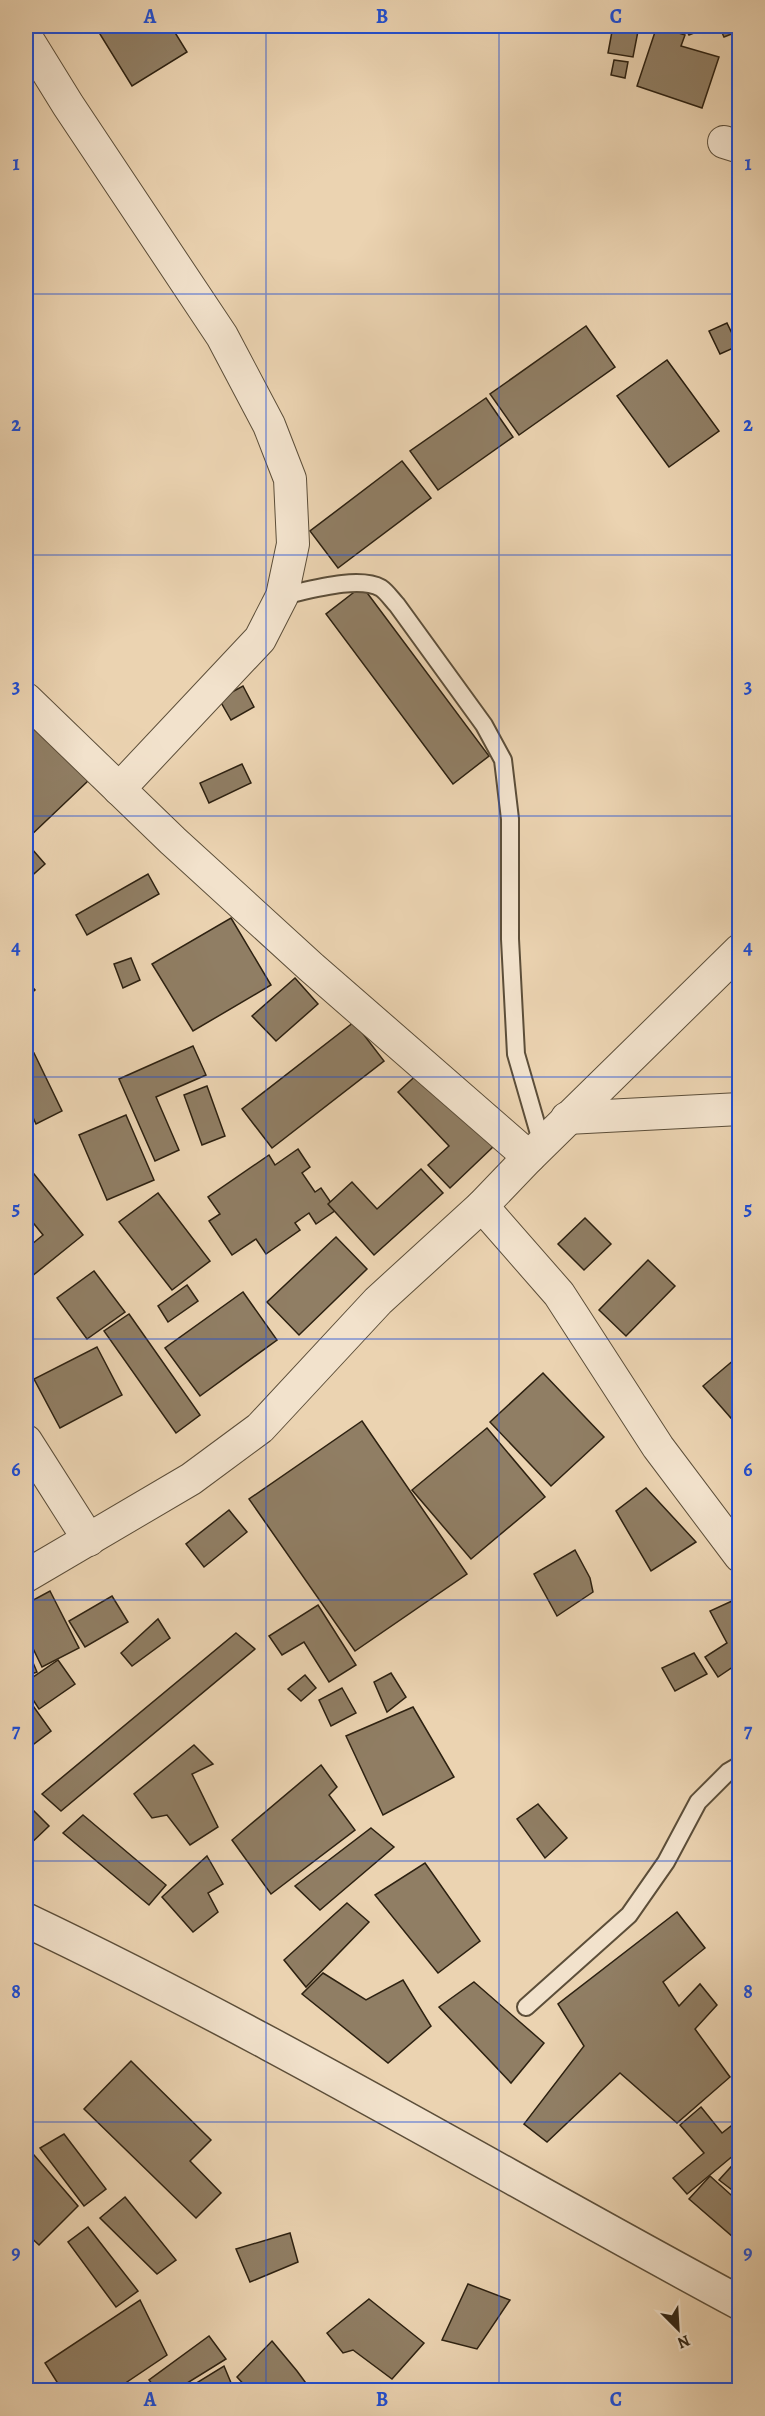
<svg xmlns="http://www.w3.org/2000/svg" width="765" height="2416" font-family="Alegreya,serif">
<rect width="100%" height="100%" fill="#ebd3b1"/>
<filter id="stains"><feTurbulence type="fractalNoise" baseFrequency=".00333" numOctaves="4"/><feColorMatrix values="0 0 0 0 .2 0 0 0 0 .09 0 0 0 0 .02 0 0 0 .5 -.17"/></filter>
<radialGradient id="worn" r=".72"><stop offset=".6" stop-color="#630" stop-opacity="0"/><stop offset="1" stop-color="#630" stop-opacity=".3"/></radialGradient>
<g fill="#907e64" stroke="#2d2111" stroke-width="1.5">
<path d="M95,26H171L187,52L132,86Z"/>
<path d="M613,26H639L633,57L608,53Z"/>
<path d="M657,26L685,35L681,46L719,57L702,108L637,86Z"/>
<path d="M684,26H711L689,35Z"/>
<path d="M719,26H737L739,31L724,37Z"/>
<path d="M614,60L628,62L625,78L611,75Z"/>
<path d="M727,323L738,346L720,354L709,331Z"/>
<path d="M586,326L615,367L519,435L490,394Z"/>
<path d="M667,360L719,431L669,467L617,396Z"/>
<path d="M486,398L513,437L438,490L410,451Z"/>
<path d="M402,461L431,498L338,568L310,531Z"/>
<path d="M362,586L489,756L453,784L326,614Z"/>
<path d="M243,686L254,707L231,720L219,699Z"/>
<path d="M26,715L89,780L27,839L26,837Z"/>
<path d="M242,764L251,783L209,803L200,783Z"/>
<path d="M32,849L45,864L26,881V854Z"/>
<path d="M148,874L159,894L87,935L76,915Z"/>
<path d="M231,918L271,985L193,1031L152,964Z"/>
<path d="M131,958L140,980L123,988L114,964Z"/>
<path d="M295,978L318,1004L276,1041L252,1016Z"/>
<path d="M26,980L35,990L26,998Z"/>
<path d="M354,1022L384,1061L272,1148L242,1109Z"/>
<path d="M193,1046L206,1075L156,1097L179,1150L155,1161L119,1079Z"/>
<path d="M34,1053L62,1111L36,1124L26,1102V1057Z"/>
<path d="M422,1070L494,1146L450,1188L428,1165L449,1146L398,1092Z"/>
<path d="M207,1086L225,1136L202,1145L184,1095Z"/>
<path d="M126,1115L154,1180L107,1200L79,1135Z"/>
<path d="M298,1149L310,1167L302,1173L315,1192L321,1188L336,1210L316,1224L309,1213L295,1223L300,1230L266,1254L256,1239L232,1255L209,1221L220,1214L208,1197L269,1155L275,1165Z"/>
<path d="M26,1164L83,1235L26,1281V1249L43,1235L26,1214Z"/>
<path d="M421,1169L443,1193L374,1255L328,1204L352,1182L377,1209Z"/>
<path d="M158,1193L210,1261L172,1290L119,1222Z"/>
<path d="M585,1218L611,1244L584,1270L558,1244Z"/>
<path d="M336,1237L367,1269L299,1335L267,1302Z"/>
<path d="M648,1260L675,1286L626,1336L599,1310Z"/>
<path d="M94,1271L125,1312L87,1339L57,1298Z"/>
<path d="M187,1285L198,1301L168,1322L158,1306Z"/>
<path d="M243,1292L277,1340L200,1396L165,1348Z"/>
<path d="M129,1314L200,1415L176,1433L104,1331Z"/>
<path d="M97,1347L122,1395L60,1428L34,1379Z"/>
<path d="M735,1359L740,1365V1423L737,1425L703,1386Z"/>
<path d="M543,1373L604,1437L551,1486L490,1422Z"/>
<path d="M362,1421L467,1574L355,1651L249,1499Z"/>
<path d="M487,1428L545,1497L471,1559L412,1490Z"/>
<path d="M646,1488L696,1542L651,1571L616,1511Z"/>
<path d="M229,1510L247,1532L204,1567L186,1544Z"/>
<path d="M575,1550L590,1578L593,1592L557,1616L534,1574Z"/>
<path d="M50,1591L79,1648L42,1667L26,1634V1604Z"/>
<path d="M112,1596L128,1622L85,1647L69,1621Z"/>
<path d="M732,1601L740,1612V1662L718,1677L705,1657L727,1643L710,1611Z"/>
<path d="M318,1605L356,1665L329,1682L304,1642L282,1655L269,1636Z"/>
<path d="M158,1619L170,1638L132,1666L121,1653Z"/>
<path d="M236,1633L255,1649L61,1811L42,1794Z"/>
<path d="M26,1646L37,1672L26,1676Z"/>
<path d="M694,1653L707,1674L675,1691L662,1668Z"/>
<path d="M58,1660L75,1684L39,1709L26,1689V1682Z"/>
<path d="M391,1673L406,1697L387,1712L374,1682Z"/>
<path d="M305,1675L316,1688L301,1701L288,1689Z"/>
<path d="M342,1688L356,1713L331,1726L319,1700Z"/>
<path d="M26,1696L51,1731L26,1750Z"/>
<path d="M413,1707L454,1777L383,1815L346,1736Z"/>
<path d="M194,1745L213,1764L192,1774L218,1827L190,1845L167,1815L152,1818L134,1794Z"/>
<path d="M321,1765L337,1787L329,1795L355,1830L271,1894L232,1840Z"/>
<path d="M538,1804L567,1838L545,1858L517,1819Z"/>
<path d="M31,1808L49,1826L26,1848V1812Z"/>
<path d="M83,1815L166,1885L149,1905L63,1833Z"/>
<path d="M371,1828L394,1847L320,1910L295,1886Z"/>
<path d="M207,1856L223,1884L208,1893L218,1912L193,1932L162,1897Z"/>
<path d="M425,1863L480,1941L438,1973L375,1895Z"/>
<path d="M347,1903L369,1922L306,1987L284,1960Z"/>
<path d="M677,1912L705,1948L663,1982L679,2006L700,1984L717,2005L695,2029L730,2077L677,2123L620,2073L547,2142L524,2124L584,2046L558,2004Z"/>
<path d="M323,1973L366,2000L403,1980L431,2026L388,2063L302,1994Z"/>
<path d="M474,1982L544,2043L511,2083L439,2007Z"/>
<path d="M131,2061L211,2140L190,2161L221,2193L196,2218L84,2109Z"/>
<path d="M701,2107L722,2133L740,2119V2150L687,2194L673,2178L704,2153L680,2125Z"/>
<path d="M64,2134L106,2189L84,2206L40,2148Z"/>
<path d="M34,2155L78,2206L39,2245L26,2233V2163Z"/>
<path d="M740,2157V2196L719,2180Z"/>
<path d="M710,2176L740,2203V2243L689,2199Z"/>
<path d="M125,2197L176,2260L157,2274L100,2218Z"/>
<path d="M88,2227L138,2291L116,2307L68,2242Z"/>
<path d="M290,2233L298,2262L250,2282L236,2249Z"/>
<path d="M468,2284L510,2300L477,2349L442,2340Z"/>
<path d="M369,2299L424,2343L392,2379L353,2350L343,2353L327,2333Z"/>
<path d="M140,2300L167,2355L115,2390H62L45,2363Z"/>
<path d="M209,2336L226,2359L176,2390H157L149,2380Z"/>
<path d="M272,2341L297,2371L311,2390H249L237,2377Z"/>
<path d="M224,2366L234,2390H185Z"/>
</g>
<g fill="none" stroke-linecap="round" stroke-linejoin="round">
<g stroke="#5c4e39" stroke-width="20">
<g id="service">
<path d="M282,596C307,591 358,575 381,588C387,592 392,600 397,605L484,725L503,760L510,819V939L516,1054L542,1144"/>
<path d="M526,2007L629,1915L666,1862L698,1802L728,1772L740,1765"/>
</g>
</g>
<g stroke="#5c4e39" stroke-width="34">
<g id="minor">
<path d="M26,37L68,105L222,336L269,425L290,479L293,544L282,596L260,639L119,789"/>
<path d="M724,142L740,147"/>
<path d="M26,699L173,841L311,967L529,1157"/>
<path d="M567,1118L740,1109"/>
<path d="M482,1206L559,1294L658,1447L740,1556"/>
<path d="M26,1441L89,1540"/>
<path d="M26,1576L191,1479L260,1428L378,1301L482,1206L529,1157L740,950"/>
</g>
</g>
<g stroke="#5c4e39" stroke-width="36">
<path id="tertiary" d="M26,1920C270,2036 502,2175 740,2303"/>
</g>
<use href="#service" stroke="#f2e2cc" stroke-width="16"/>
<use href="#minor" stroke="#f2e2cc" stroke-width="32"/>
<use href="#tertiary" stroke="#f2e2cc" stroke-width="33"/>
</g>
<path fill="none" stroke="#1d4ed8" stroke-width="1.5" stroke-opacity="0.55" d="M266,26V2390M499,26V2390M26,294H740M26,555H740M26,816H740M26,1077H740M26,1339H740M26,1600H740M26,1861H740M26,2122H740"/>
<rect width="765" height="2416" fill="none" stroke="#ebd3b1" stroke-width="66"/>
<g transform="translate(678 2329) rotate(156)" stroke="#f2e2cc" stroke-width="4.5" paint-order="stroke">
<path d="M0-4.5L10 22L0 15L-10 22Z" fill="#2d2111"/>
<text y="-9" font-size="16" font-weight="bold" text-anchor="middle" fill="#2d2111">N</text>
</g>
<rect x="33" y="33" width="699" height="2350" fill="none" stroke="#1d4ed8" stroke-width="2"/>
<g font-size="20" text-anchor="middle" font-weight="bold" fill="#1d4ed8">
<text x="150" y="23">A</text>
<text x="382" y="23">B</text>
<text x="616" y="23">C</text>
<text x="16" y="170">1</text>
<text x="748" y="170">1</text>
<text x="16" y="431">2</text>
<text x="748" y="431">2</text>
<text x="16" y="693">3</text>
<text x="748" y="693">3</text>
<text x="16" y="954">4</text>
<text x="748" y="954">4</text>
<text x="16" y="1215">5</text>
<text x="748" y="1215">5</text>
<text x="16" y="1476">6</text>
<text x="748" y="1476">6</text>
<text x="16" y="1737">7</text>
<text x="748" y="1737">7</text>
<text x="16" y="1998">8</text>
<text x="748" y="1998">8</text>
<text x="16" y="2259">9</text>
<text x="748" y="2259">9</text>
<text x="150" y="2406">A</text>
<text x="382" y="2406">B</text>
<text x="616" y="2406">C</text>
</g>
<rect width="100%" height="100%" filter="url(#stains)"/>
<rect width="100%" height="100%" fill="url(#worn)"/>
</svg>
